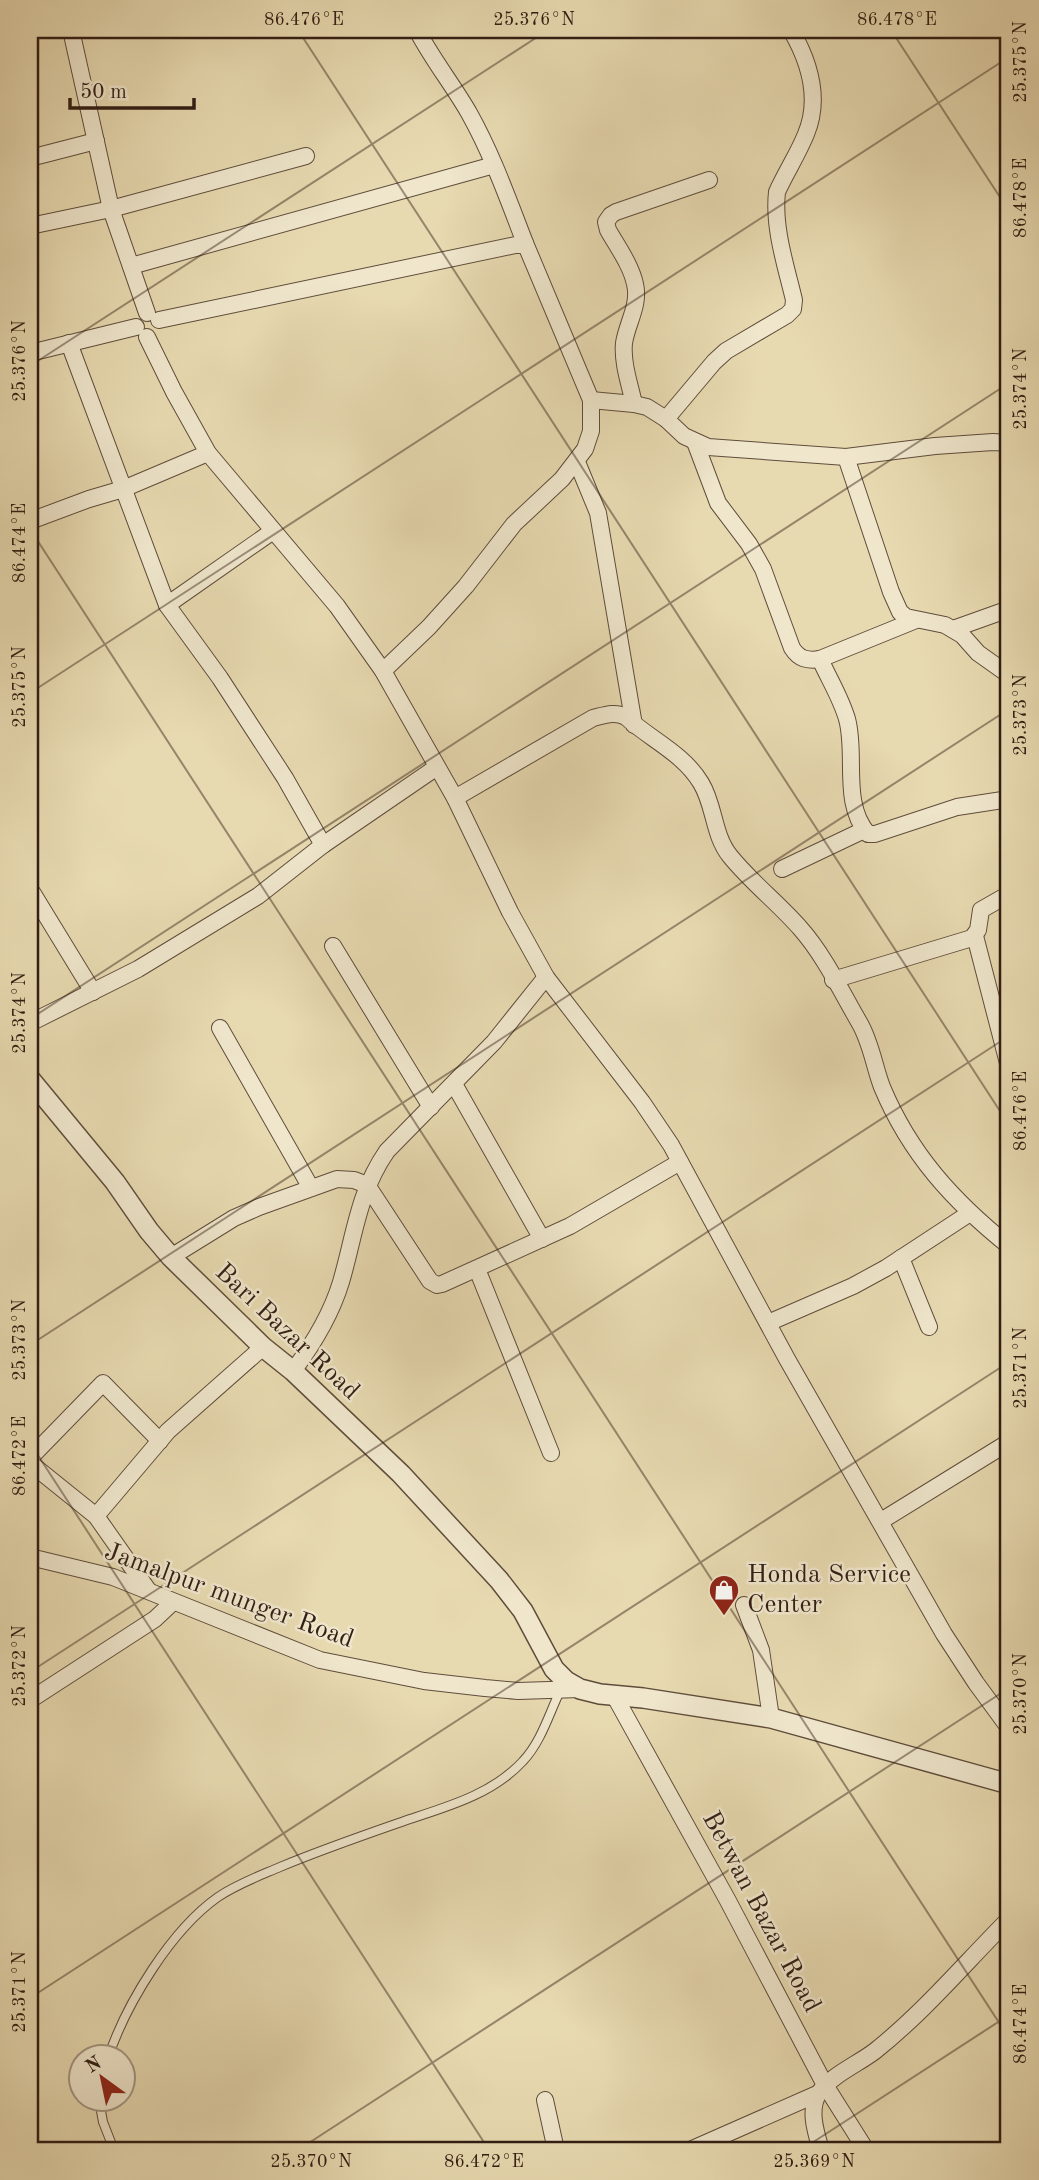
<svg xmlns="http://www.w3.org/2000/svg" width="1039" height="2180" font-family="'Old Standard TT',serif">
<rect width="100%" height="100%" fill="#e7d9b0"/>
<filter id="stains"><feTurbulence type="fractalNoise" baseFrequency=".00286" numOctaves="4"/><feColorMatrix values="0 0 0 0 .2 0 0 0 0 .09 0 0 0 0 .02 0 0 0 .5 -.17"/></filter>
<radialGradient id="worn" r=".72"><stop offset=".6" stop-color="#630" stop-opacity="0"/><stop offset="1" stop-color="#630" stop-opacity=".3"/></radialGradient>
<g fill="none" stroke-linecap="round" stroke-linejoin="round">
<g stroke="#5f4d3b" stroke-width="10">
<g id="service">
<path d="M108,2058C126,2004 171,1930 218,1897C237,1884 259,1876 280,1867C323,1849 367,1834 410,1819C450,1806 494,1793 523,1761C541,1742 549,1714 560,1691"/>
<path d="M99,2100L103,2122L114,2150"/>
</g>
</g>
<g stroke="#5f4d3b" stroke-width="18">
<g id="minor">
<path d="M71,30L111,209L147,313"/>
<path d="M417,30C432,59 453,85 469,113C492,154 508,199 525,243"/>
<path d="M30,158L96,141"/>
<path d="M30,226L111,209L306,156"/>
<path d="M131,266L494,165"/>
<path d="M159,320L525,243L591,400V431L585,449L562,479L514,524L466,586L429,627L383,671"/>
<path d="M147,337L174,392L208,453L337,606L383,671L455,798L510,912L546,977L642,1102L671,1145L787,1359L944,1634L976,1683L1009,1728"/>
<path d="M69,343L167,605L220,678L285,778L323,845"/>
<path d="M30,353L136,327"/>
<path d="M591,400L634,404L647,407L666,419L684,436L708,447L846,457L935,446L993,442L1009,443"/>
<path d="M634,404C630,385 622,363 624,343C627,323 640,305 635,284C631,265 617,246 608,230L606,222L611,215L616,212L709,180"/>
<path d="M666,419L714,362L726,351L787,315L793,309L794,300C786,266 773,228 777,192C786,172 798,154 806,134C821,98 809,61 791,30"/>
<path d="M695,442L718,503L749,544L763,569L792,648C799,659 807,661 820,659L916,620"/>
<path d="M846,457L891,592L900,612L906,617L945,625L962,635L978,653L1009,675"/>
<path d="M577,462L598,513L634,725"/>
<path d="M30,521L89,499L123,489L208,453"/>
<path d="M167,605L273,531"/>
<path d="M953,629L1009,609"/>
<path d="M820,659C829,679 841,698 847,719C857,755 841,803 868,834H875L957,807L1009,799"/>
<path d="M455,798L593,718C605,715 615,711 626,717C651,740 683,753 701,783C715,806 713,835 730,856C751,882 778,903 800,928C824,955 841,991 859,1022C871,1042 874,1066 882,1087C910,1154 953,1201 1009,1246"/>
<path d="M782,869L864,830"/>
<path d="M30,889L93,992"/>
<path d="M975,936L1009,1067"/>
<path d="M333,946L431,1107"/>
<path d="M833,980L972,938L978,930L981,910L1009,894"/>
<path d="M30,1023L138,969L258,896L323,845L437,767"/>
<path d="M220,1028L311,1188"/>
<path d="M454,1084L542,1239"/>
<path d="M171,1257L234,1218L259,1207L337,1179L354,1180L367,1185L430,1281L437,1285L442,1284L570,1226L680,1162"/>
<path d="M901,1258L929,1327"/>
<path d="M477,1269L551,1453"/>
<path d="M768,1323L853,1286L886,1268L970,1213"/>
<path d="M293,1371C314,1343 331,1315 341,1282C355,1234 358,1193 387,1151L494,1042L546,977"/>
<path d="M30,1458L103,1383L160,1441"/>
<path d="M30,1463L96,1516L148,1590"/>
<path d="M96,1516L168,1431L263,1347"/>
<path d="M881,1521L1009,1442"/>
<path d="M30,1557L113,1577L320,1660L424,1681L485,1688L518,1691L580,1689"/>
<path d="M744,1605L761,1650L771,1718"/>
<path d="M614,1695L727,1899L825,2085L866,2150"/>
<path d="M30,1700L155,1619L173,1602"/>
<path d="M545,2100L556,2150"/>
<path d="M690,2150L817,2094"/>
<path d="M821,2150C816,2133 808,2109 819,2093C830,2076 858,2064 875,2051C924,2012 965,1963 1009,1919"/>
</g>
</g>
<g stroke="#5f4d3b" stroke-width="22">
<path id="tertiary" d="M30,1079L115,1182L149,1231L171,1257L263,1347L293,1371L401,1474L499,1580L523,1611L554,1669L566,1681L580,1689L600,1694L643,1698L771,1718L1009,1784"/>
</g>
<use href="#service" stroke="#efe6cc" stroke-width="8"/>
<use href="#minor" stroke="#efe6cc" stroke-width="16"/>
<use href="#tertiary" stroke="#efe6cc" stroke-width="19"/>
</g>
<path fill="none" stroke="#321e14" stroke-width="2" stroke-opacity="0.45" d="M298,30L1009,1125M891,30L1009,211M30,40L45,30M30,366L548,30M30,529L1009,2038M30,693L1009,57M30,1019L1009,383M30,1345L1009,709M30,1443L489,2150M30,1672L1009,1036M30,1998L1009,1362M298,2150L1009,1688M801,2150L1009,2015"/>
<defs>
<g id="shop-pin" transform="scale(1.575)"><path d="M0 17L-7.5 6A9.5 9.5 0 1 1 7.5 6Z" fill="#8f2418" stroke="#efe6cc"/><path d="M-5-2.5h2.3a2.7 3.5 0 0 1 5.4 0H5L5.5 6h-11ZM-1.5-2.5h3a1.5 2.3 0 0 0-3 0Z" fill="#fff"/></g>
</defs>
<g fill-rule="evenodd">
<use href="#shop-pin" x="724" y="1590"/>
</g>
<g text-anchor="middle" dominant-baseline="central" stroke-width="5" stroke-linejoin="round" paint-order="stroke">
<g font-size="26" fill="#321e14" stroke="#efe6cc">
<text transform="translate(287 1332) rotate(43)">Bari Bazar Road</text>
<text transform="translate(229 1596) rotate(20)">Jamalpur munger Road</text>
<text transform="translate(761 1912) rotate(62)">Betwan Bazar Road</text>
</g>
<g font-size="26" fill="#321e14" stroke="#efe6cc" text-anchor="start">
<text x="747" y="1575">Honda Service<tspan x="747" dy="30">Center</tspan></text>
</g>
</g>
<rect width="1039" height="2180" fill="none" stroke="#e7d9b0" stroke-width="77"/>
<g transform="translate(102 2078) rotate(327)"><circle r="33" fill="#efe6cc" stroke="#a39682" stroke-width="2"/>
<path d="M0-5L12 26L0 18L-12 26Z" fill="#8f2418"/>
<text y="-10" font-size="19" font-weight="bold" text-anchor="middle" fill="#321e14">N</text>
</g>
<path d="M70 98v10h124v-10" fill="none" stroke="#321e14" stroke-width="3.5"/>
<text x="80" y="98" font-size="21" fill="#321e14" stroke="#efe6cc" stroke-width="5" paint-order="stroke">50 m</text>
<rect x="38" y="38" width="962" height="2104" fill="none" stroke="#321e14" stroke-width="2.5"/>
<g font-size="18" text-anchor="middle" fill="#321e14">
<text x="304" y="25">86.476°E</text>
<text x="534" y="25">25.376°N</text>
<text x="897" y="25">86.478°E</text>
<text transform="translate(1020 62) rotate(-90)" y="6">25.375°N</text>
<text transform="translate(1020 198) rotate(-90)" y="6">86.478°E</text>
<text transform="translate(19 361) rotate(-90)" y="6">25.376°N</text>
<text transform="translate(1020 389) rotate(-90)" y="6">25.374°N</text>
<text transform="translate(19 543) rotate(-90)" y="6">86.474°E</text>
<text transform="translate(19 687) rotate(-90)" y="6">25.375°N</text>
<text transform="translate(1020 715) rotate(-90)" y="6">25.373°N</text>
<text transform="translate(19 1013) rotate(-90)" y="6">25.374°N</text>
<text transform="translate(1020 1111) rotate(-90)" y="6">86.476°E</text>
<text transform="translate(19 1340) rotate(-90)" y="6">25.373°N</text>
<text transform="translate(1020 1368) rotate(-90)" y="6">25.371°N</text>
<text transform="translate(19 1456) rotate(-90)" y="6">86.472°E</text>
<text transform="translate(19 1666) rotate(-90)" y="6">25.372°N</text>
<text transform="translate(1020 1694) rotate(-90)" y="6">25.370°N</text>
<text transform="translate(19 1992) rotate(-90)" y="6">25.371°N</text>
<text transform="translate(1020 2024) rotate(-90)" y="6">86.474°E</text>
<text x="311" y="2167">25.370°N</text>
<text x="484" y="2167">86.472°E</text>
<text x="814" y="2167">25.369°N</text>
</g>
<rect width="100%" height="100%" filter="url(#stains)"/>
<rect width="100%" height="100%" fill="url(#worn)"/>
</svg>
